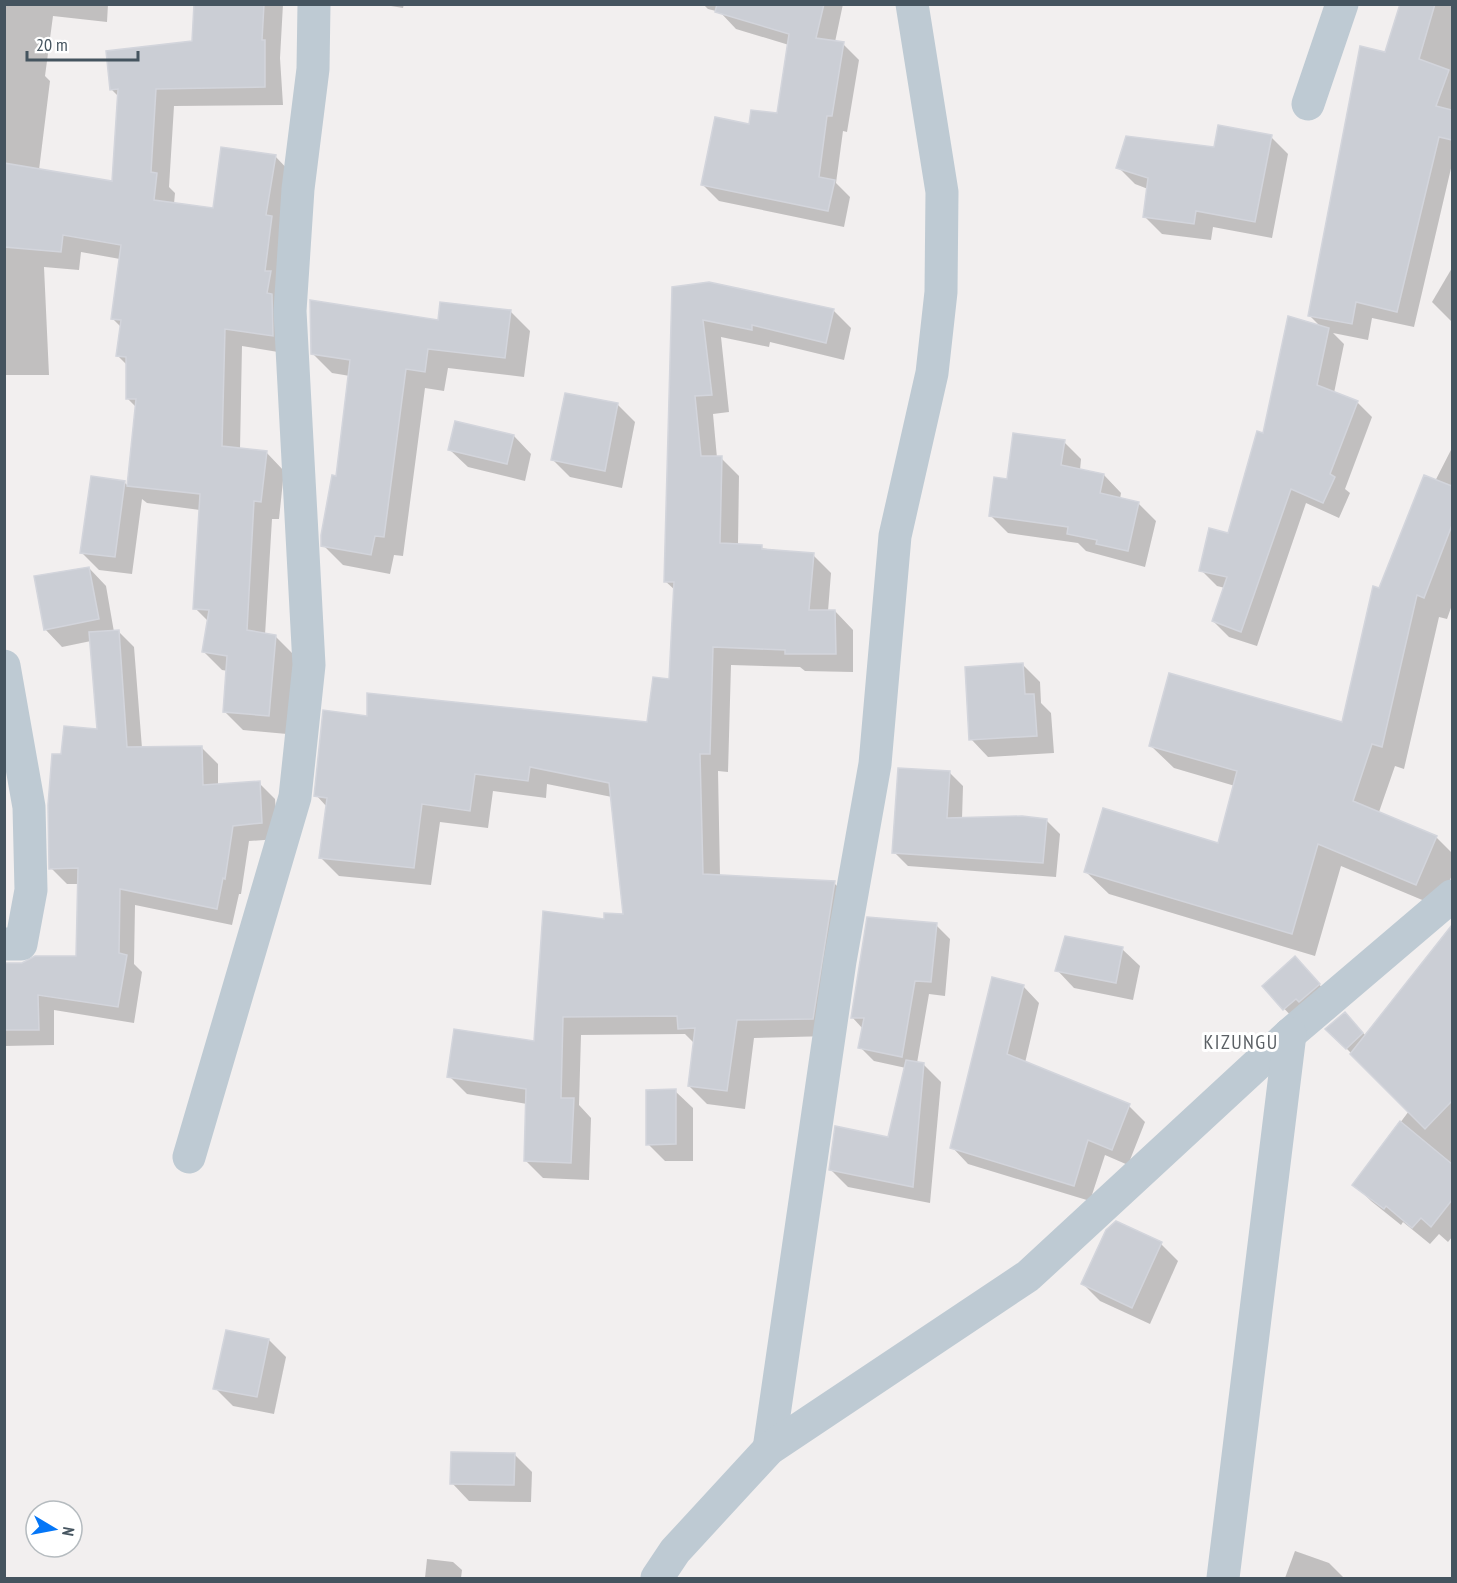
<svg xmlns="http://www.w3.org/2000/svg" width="1457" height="1583" font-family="'PT Sans Narrow',sans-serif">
<rect width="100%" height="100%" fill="#f2efef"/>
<g fill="#0003">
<path d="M4,4H108L107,22L53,16L45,76L50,81L39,170L114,183L119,97L111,89L193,42L195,4H283L280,58L283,105L174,106L169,187L175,193L174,204L215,210L275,156L293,175L290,354L242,346L240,449L266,452L284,471L279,519H272L265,635L275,636L294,655L287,734L243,730L224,711L228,671L222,670L204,652L209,622L195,608L200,510L147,503L142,499L132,574L99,570L82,553L124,482L128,486L137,408L128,399V366L117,355L121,327L112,318L120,259L81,252L79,270L44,267L49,375H4Z"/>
<path d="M379,4H404L403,8Z"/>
<path d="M703,4H843L835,42L843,44L859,60L847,132L843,131L836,183L850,197L844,227L719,201L703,185L750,126L778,115L789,45L736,29L720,12L708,9Z"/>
<path d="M1401,4H1452V164L1414,327L1372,318L1368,340L1333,333L1344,344L1334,393L1357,402L1372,417L1345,489L1350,493L1339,518L1306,503L1257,646L1229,637L1213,621L1225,588L1217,586L1201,570L1229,535L1264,435L1321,327L1310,316Z"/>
<path d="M1271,137L1288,154L1272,238L1213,227L1211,240L1162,234L1145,217L1148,189L1135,184L1118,167Z"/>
<path d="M1452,268V322L1432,302Z"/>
<path d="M673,288L833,310L851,328L844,360L770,342L769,347L721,337L729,412L713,414L717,458H721L739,476L738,545L813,555L831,573L828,611H835L853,630V672L805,671L800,667L731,665L728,772L718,771L720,876L834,883L852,901L830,1036L754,1038L745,1109L707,1104L689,1086L695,1044L685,1034L581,1035L579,1105L591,1118L589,1180L543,1178L525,1160L527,1104L467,1094L449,1076L535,1043L605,921L625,916L612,797L547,784L546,798L493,791L488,828L440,822L431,885L339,876L321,858L327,807L316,795L369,717L648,723L671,681L675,590L665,581Z"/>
<path d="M510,311L530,331L524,377L448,368L444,391L425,388L403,556L394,555L390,574L343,565L323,545L337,478L350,376L332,373L313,354L439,321Z"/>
<path d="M618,405L635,422L622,488L570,477L553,460Z"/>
<path d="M514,436L531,454L525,481L468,467L450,450Z"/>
<path d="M1064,442L1081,459L1080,470L1104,475L1121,493L1120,499L1138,503L1156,521L1145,567L1086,551L1078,543L1008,533L990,515L1008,480Z"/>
<path d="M1452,448V605L1447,619L1439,617L1404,769L1395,766L1379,812L1436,837L1452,853V875L1439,907L1341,866L1315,956L1109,894L1086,872L1219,844L1235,786L1174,768L1151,746L1343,724L1380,589Z"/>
<path d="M89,568L106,586L114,632L118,631L134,647L142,748H202L218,764V786L259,783L275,799L278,839L249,841L241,894H239L232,925L135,905L134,964L142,972L134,1023L54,1010V1045L4,1046V965L78,957L79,884H67L51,868L62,756L98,730L91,641L62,647L45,629Z"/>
<path d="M1023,665L1040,682L1041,703L1051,713L1054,753L988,757L971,739Z"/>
<path d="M949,772L963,786L962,819L1046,820L1060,834L1056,877L908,866L894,852Z"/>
<path d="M936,925L950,939L945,996L929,994L917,1063L923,1064L941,1082L930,1203L848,1187L830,1169L889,1139L906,1068L874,1061L860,1047L863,1029L852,1017Z"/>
<path d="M1452,928V1237L1448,1242L1439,1234L1430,1244L1403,1222L1401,1225L1371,1201L1354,1184L1409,1111L1327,1029L1345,1014L1366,1036Z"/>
<path d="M1122,949L1140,966L1133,1000L1074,988L1057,970Z"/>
<path d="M1303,967L1327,993L1293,1018L1264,987Z"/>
<path d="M1023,986L1039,1003L1025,1063L1129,1106L1145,1122L1128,1165L1105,1155L1090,1201L968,1164L952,1147Z"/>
<path d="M675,1091L693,1108V1161H665L648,1144Z"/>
<path d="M1161,1244L1178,1261L1150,1324L1100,1301L1083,1284Z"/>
<path d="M269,1340L286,1357L274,1414L233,1406L215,1388Z"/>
<path d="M514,1454L532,1472L531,1502L469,1501L452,1483Z"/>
<path d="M1295,1551L1329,1563L1344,1578H1285Z"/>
<path d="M427,1559L453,1562L462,1570L461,1578H425Z"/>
</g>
<g fill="#cbced5" stroke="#d3d5dc" stroke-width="1.5">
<path d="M194,4H264L262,40H265V87L156,89L151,172L157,173L154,200L213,208L221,147L276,155L266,215L272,216L265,271H271L267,293L272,294L273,336L225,329L222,446L267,451L261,502L254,501L247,630L276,635L269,716L223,712L227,656L202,652L209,610L193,609L200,494L127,486L136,399H126V357L116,356L121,320L111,319L121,245L63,235L61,252L4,247V163L112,181L118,89L110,90L106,51L192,41Z"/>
<path d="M717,4H824L816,38L844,42L832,116H827L819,177L835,180L828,211L701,185L715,117L749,124L751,110L777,113L789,34L715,12Z"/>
<path d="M1400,4H1435L1419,59L1449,70L1436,106L1452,110V140L1439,137L1397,312L1356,302L1352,324L1308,316L1360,46L1385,52Z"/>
<path d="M1218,125L1272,135L1255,222L1196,211L1194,224L1143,217L1148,178L1116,168L1126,136L1214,147Z"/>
<path d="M709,282L834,309L826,343L752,325V330L703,320L712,395L695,396L701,456H722L720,543L762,545V549L814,553L809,610H835L836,654H785V650L713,647L710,754H700L703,874L835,881L813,1019L737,1020L727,1091L688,1086L695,1028L678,1029L677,1016L563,1017L561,1098H574L571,1163L524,1161L526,1089L447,1077L454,1029L534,1041L543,911L604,919V913L623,914L609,783L530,767L528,781L475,774L470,811L422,804L414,868L319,858L327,798L314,796L323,710L367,716V693L647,722L653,677L669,679L674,582H664L672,287Z"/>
<path d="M310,300L438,320L440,302L511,310L505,358L428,349L425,372L406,369L384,537L375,536L371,555L321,546V535L332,475L336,476L350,360L311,354Z"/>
<path d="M1288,316L1329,328L1317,385L1358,401L1330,474L1335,477L1323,503L1291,489L1241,632L1212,621L1227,577L1199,571L1209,528L1228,533L1257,431L1263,433Z"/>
<path d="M565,393L618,403L605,471L551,460Z"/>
<path d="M455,421L514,435L507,464L448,450Z"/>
<path d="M1013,433L1065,440L1061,465L1104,474L1100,493L1139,502L1128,551L1096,544L1097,540L1067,534L1068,527L989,516L994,477L1007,479Z"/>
<path d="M1424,475L1452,486V525L1424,598L1417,595L1382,747L1372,744L1353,801L1437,836L1416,885L1318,844L1292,934L1084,872L1103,808L1218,843L1237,771L1149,746L1169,673L1342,722L1373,586L1379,588Z"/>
<path d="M91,476L125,481L115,557L80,553Z"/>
<path d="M89,567L99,619L44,630L34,576Z"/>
<path d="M119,630L127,747L202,746L203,785L260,781L262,823L233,826L225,879L223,878L217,909L120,889L119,953L127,955L118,1007L38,995L39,1030H4V963H22L35,956H76L78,868L49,869L48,805L52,754H61L64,726L97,729L89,632Z"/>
<path d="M1023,663L1025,694H1034L1037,736L969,740L965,667Z"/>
<path d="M898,768L950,771L947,818L1022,816L1047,819L1043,863L892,853Z"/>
<path d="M867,917L937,923L931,982L915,981L902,1057L858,1048L864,1018H851Z"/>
<path d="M1452,925V1101L1425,1129L1350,1054Z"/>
<path d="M1065,936L1123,947L1116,983L1055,971Z"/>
<path d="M1295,956L1320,984L1299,1002L1296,999L1283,1010L1262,986Z"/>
<path d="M992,977L1024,985L1007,1054L1130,1104L1112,1150L1088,1140L1074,1186L950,1148Z"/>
<path d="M1345,1012L1363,1033L1346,1049L1325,1029Z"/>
<path d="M906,1060L924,1063L913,1187L829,1170L835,1126L888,1137Z"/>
<path d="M676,1089V1144L646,1145V1090Z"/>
<path d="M1400,1121L1452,1164V1200L1431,1227L1421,1218L1412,1228L1386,1206L1384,1209L1352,1185Z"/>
<path d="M1116,1221L1162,1242L1132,1308L1081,1284L1106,1230Z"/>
<path d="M226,1330L269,1339L257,1397L213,1389Z"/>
<path d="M451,1452L515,1453L514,1485L450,1484Z"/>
</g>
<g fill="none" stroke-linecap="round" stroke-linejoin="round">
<g stroke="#becad3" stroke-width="33">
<path d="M1308,104L1342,4"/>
<path d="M4,666L29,807L31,890L21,944H4"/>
<path d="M189,1157L295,797L309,665L290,311L298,189L313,69L314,4"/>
<path d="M769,1449L840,961L875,764L895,536L932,373L941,292L942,192L912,4"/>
<path d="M657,1578L675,1551L769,1449L1028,1276L1290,1034L1452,896"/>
<path d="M1223,1578L1290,1034"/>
</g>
</g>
<g text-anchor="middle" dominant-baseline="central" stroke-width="6" stroke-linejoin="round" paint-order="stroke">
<g font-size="20" letter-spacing="1.5" fill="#5b6065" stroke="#fff">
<text x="1241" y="1042">KIZUNGU</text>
</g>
</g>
<rect width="1457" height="1583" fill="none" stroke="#45545f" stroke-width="12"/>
<g transform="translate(54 1529) rotate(100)"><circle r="28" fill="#ffffff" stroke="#b5bbbf" stroke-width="1.5"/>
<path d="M0-4.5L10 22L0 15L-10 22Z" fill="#0476f7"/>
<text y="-9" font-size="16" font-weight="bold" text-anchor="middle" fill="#45545f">N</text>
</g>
<path d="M27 51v9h111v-9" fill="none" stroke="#45545f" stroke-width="3"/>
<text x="36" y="51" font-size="18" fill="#45545f" stroke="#ffffff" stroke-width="4.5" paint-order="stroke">20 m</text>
</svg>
